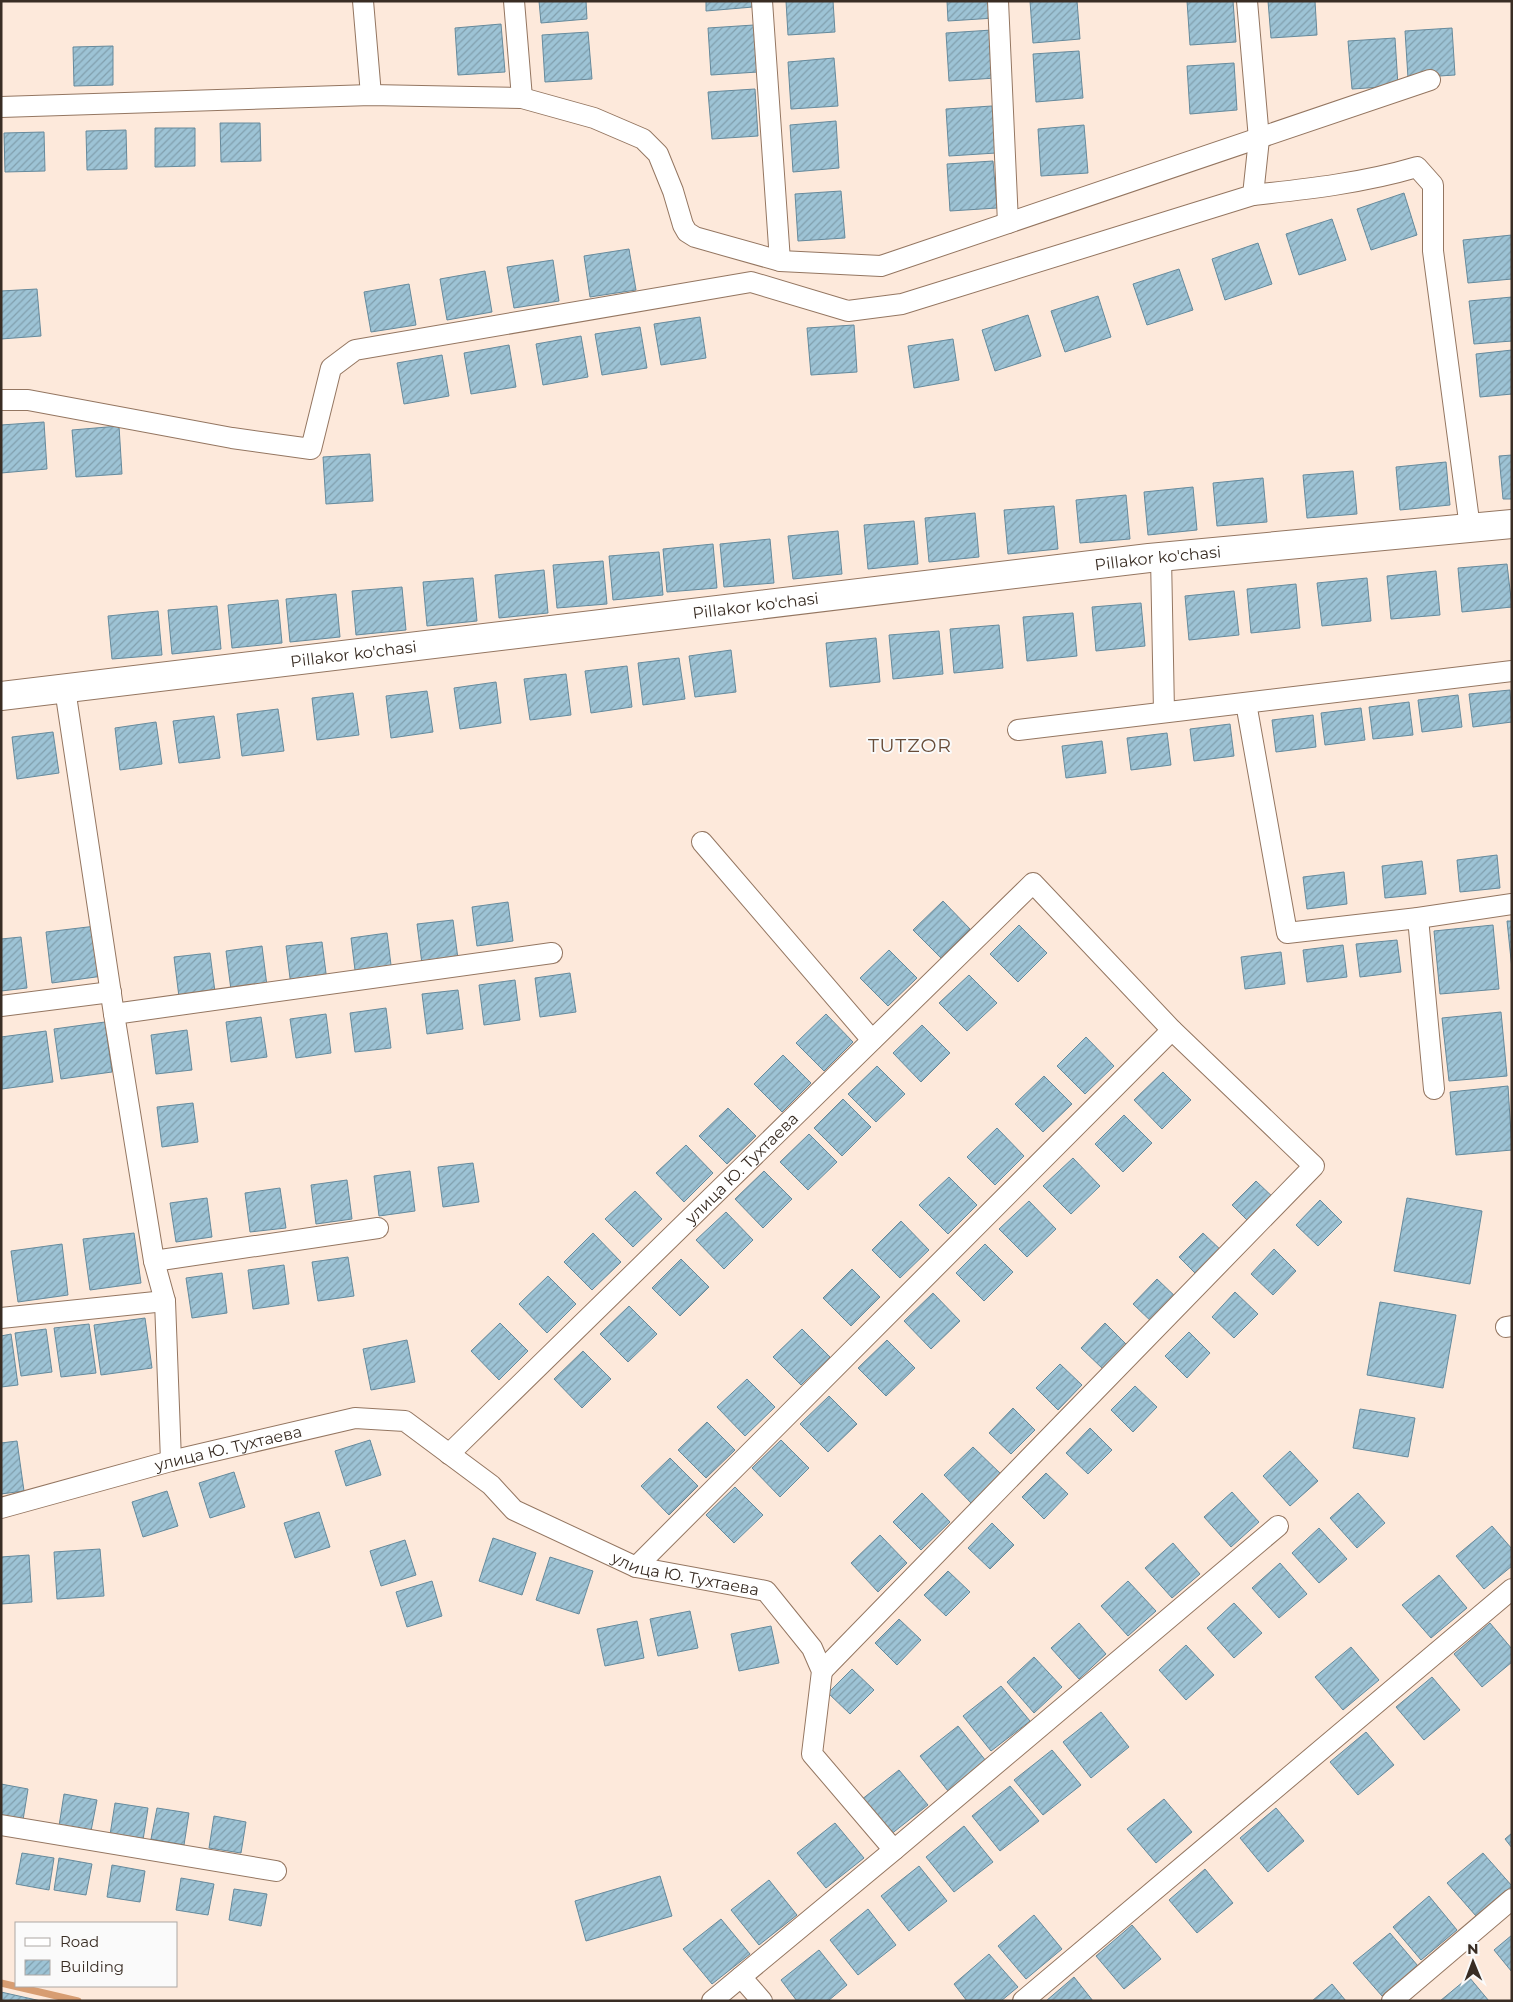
<svg xmlns="http://www.w3.org/2000/svg" width="1513" height="2002" font-family="Montserrat,sans-serif">
<defs>
<pattern id="building-hatch" width="6" height="6" patternUnits="userSpaceOnUse" patternTransform="scale(1.25)"><rect width="6" height="6" fill="#9dc3d5"/><path d="M-1 1l2-2M0 6l6-6M5 7l2-2" fill="none" stroke="#819fad"/></pattern>
</defs>
<rect width="100%" height="100%" fill="#fde9db"/>
<g fill="none" stroke-linecap="round" stroke-linejoin="round">
<path stroke="#d79d72" stroke-width="7" d="M1,1983L78,2001"/>
</g>
<g fill="url(#building-hatch)" stroke="#668a9c">
<path d="M539,1H586L587,19L541,23Z"/>
<path d="M706,1H752L753,7L706,11Z"/>
<path d="M786,1H833L835,32L788,35Z"/>
<path d="M947,1H993L995,18L948,21Z"/>
<path d="M1030,1H1077L1080,39L1033,43Z"/>
<path d="M1187,1H1233L1236,42L1190,45Z"/>
<path d="M1268,1H1315L1317,35L1271,38Z"/>
<path d="M501,24L505,72L458,75L455,28Z"/>
<path d="M754,25L758,72L711,75L708,28Z"/>
<path d="M1452,28L1455,75L1408,78L1405,31Z"/>
<path d="M992,30L996,78L949,81L946,33Z"/>
<path d="M588,32L592,79L545,82L542,35Z"/>
<path d="M1395,38L1398,86L1352,89L1348,41Z"/>
<path d="M113,46V85L74,86L73,47Z"/>
<path d="M1079,51L1083,98L1036,102L1033,54Z"/>
<path d="M834,58L838,106L791,109L788,62Z"/>
<path d="M1234,63L1237,110L1190,114L1187,66Z"/>
<path d="M755,89L758,136L712,139L708,92Z"/>
<path d="M992,106L996,153L949,156L946,109Z"/>
<path d="M836,121L839,168L793,172L790,125Z"/>
<path d="M220,123H260L261,161L221,162Z"/>
<path d="M1084,125L1088,173L1041,176L1038,129Z"/>
<path d="M155,128H195V166L155,167Z"/>
<path d="M126,130L127,169L87,170L86,131Z"/>
<path d="M44,132L45,171L5,172L4,133Z"/>
<path d="M993,161L997,208L950,211L947,164Z"/>
<path d="M841,191L845,238L798,241L795,194Z"/>
<path d="M1404,193L1417,235L1371,250L1357,209Z"/>
<path d="M1332,219L1346,260L1299,275L1286,234Z"/>
<path d="M1512,235V279L1468,283L1463,240Z"/>
<path d="M1258,243L1272,284L1225,300L1212,259Z"/>
<path d="M629,249L636,290L590,297L584,256Z"/>
<path d="M553,260L559,301L514,308L507,267Z"/>
<path d="M1179,269L1193,310L1147,325L1133,284Z"/>
<path d="M485,271L492,312L447,320L440,279Z"/>
<path d="M409,284L416,325L371,332L364,292Z"/>
<path d="M37,289L41,336L1,339V291Z"/>
<path d="M1098,296L1111,337L1065,352L1051,311Z"/>
<path d="M1512,297V341L1474,344L1469,301Z"/>
<path d="M1028,315L1041,356L995,371L982,330Z"/>
<path d="M700,317L706,358L661,365L654,324Z"/>
<path d="M854,325L857,372L811,375L807,328Z"/>
<path d="M640,327L647,368L602,375L595,334Z"/>
<path d="M581,336L588,377L543,385L536,344Z"/>
<path d="M953,339L959,380L914,388L908,346Z"/>
<path d="M509,345L516,387L471,394L464,353Z"/>
<path d="M1512,350V394L1480,397L1476,354Z"/>
<path d="M442,355L449,396L404,404L397,363Z"/>
<path d="M44,422L47,469L1,473V425Z"/>
<path d="M119,426L122,474L76,477L72,430Z"/>
<path d="M370,454L373,501L326,504L323,457Z"/>
<path d="M1512,455V499H1503L1499,456Z"/>
<path d="M1446,462L1450,505L1400,510L1396,467Z"/>
<path d="M1353,471L1357,514L1307,518L1303,475Z"/>
<path d="M1263,478L1267,522L1217,526L1213,483Z"/>
<path d="M1193,487L1197,530L1148,535L1144,492Z"/>
<path d="M1126,495L1130,539L1080,543L1076,500Z"/>
<path d="M1054,506L1058,549L1008,554L1004,510Z"/>
<path d="M975,513L979,557L929,562L925,518Z"/>
<path d="M914,521L918,564L868,569L864,525Z"/>
<path d="M838,531L842,574L793,579L788,536Z"/>
<path d="M770,539L774,583L724,587L720,544Z"/>
<path d="M713,544L717,588L667,592L663,549Z"/>
<path d="M659,552L663,595L613,600L609,556Z"/>
<path d="M603,561L607,604L557,608L553,565Z"/>
<path d="M1507,564L1512,607L1462,612L1458,568Z"/>
<path d="M544,570L548,613L499,618L495,575Z"/>
<path d="M1436,571L1440,615L1391,619L1387,576Z"/>
<path d="M473,578L477,621L427,626L423,582Z"/>
<path d="M1367,578L1371,621L1322,626L1317,583Z"/>
<path d="M1296,584L1300,628L1251,633L1247,589Z"/>
<path d="M402,587L406,630L356,635L352,591Z"/>
<path d="M1234,591L1239,635L1189,640L1185,596Z"/>
<path d="M336,594L340,637L290,642L286,599Z"/>
<path d="M278,600L282,643L232,648L228,605Z"/>
<path d="M1141,603L1145,646L1096,651L1092,607Z"/>
<path d="M217,606L221,649L172,654L168,610Z"/>
<path d="M158,611L162,655L112,659L108,616Z"/>
<path d="M1073,613L1077,656L1027,661L1023,617Z"/>
<path d="M999,625L1003,668L954,673L950,629Z"/>
<path d="M939,631L943,674L893,679L889,635Z"/>
<path d="M876,638L880,682L830,687L826,643Z"/>
<path d="M731,650L736,692L695,697L689,656Z"/>
<path d="M679,658L685,699L643,705L638,663Z"/>
<path d="M627,666L632,707L591,713L585,671Z"/>
<path d="M566,674L571,715L530,720L524,679Z"/>
<path d="M496,682L501,723L460,729L454,688Z"/>
<path d="M1510,690L1512,722L1473,727L1469,694Z"/>
<path d="M427,691L433,732L391,738L386,696Z"/>
<path d="M353,693L359,735L317,740L312,698Z"/>
<path d="M1458,695L1462,727L1422,732L1418,700Z"/>
<path d="M1409,702L1413,735L1373,739L1369,707Z"/>
<path d="M1361,708L1365,740L1325,745L1321,713Z"/>
<path d="M278,709L284,751L242,756L237,714Z"/>
<path d="M1313,715L1316,747L1276,752L1272,720Z"/>
<path d="M214,716L220,758L179,763L173,721Z"/>
<path d="M156,722L162,764L120,770L115,728Z"/>
<path d="M1230,724L1234,756L1194,761L1190,729Z"/>
<path d="M53,732L59,773L17,779L12,737Z"/>
<path d="M1167,733L1171,765L1131,770L1127,738Z"/>
<path d="M1102,741L1106,773L1066,778L1062,746Z"/>
<path d="M1497,855L1500,888L1460,892L1457,860Z"/>
<path d="M1422,861L1426,894L1385,898L1382,866Z"/>
<path d="M1344,872L1347,904L1307,909L1303,877Z"/>
<path d="M943,901L970,929L941,958L913,930Z"/>
<path d="M508,902L513,941L477,946L472,907Z"/>
<path d="M453,920L458,959L422,964L417,924Z"/>
<path d="M1507,921H1512V969Z"/>
<path d="M1019,925L1047,953L1018,982L990,954Z"/>
<path d="M1493,925L1499,989L1440,994L1434,931Z"/>
<path d="M96,926L103,976L52,983L46,932Z"/>
<path d="M387,933L392,973L356,978L351,938Z"/>
<path d="M21,937L27,988L1,991V939Z"/>
<path d="M1397,940L1401,972L1360,977L1356,944Z"/>
<path d="M322,942L327,981L291,986L286,946Z"/>
<path d="M1343,945L1347,977L1307,982L1303,950Z"/>
<path d="M262,946L267,986L231,990L226,951Z"/>
<path d="M889,950L917,978L888,1006L860,978Z"/>
<path d="M1281,952L1285,984L1245,989L1241,957Z"/>
<path d="M210,953L215,992L179,997L174,957Z"/>
<path d="M570,973L576,1012L540,1017L535,978Z"/>
<path d="M969,975L997,1003L967,1031L939,1003Z"/>
<path d="M515,980L520,1020L484,1025L479,985Z"/>
<path d="M458,990L463,1029L427,1034L422,994Z"/>
<path d="M386,1008L391,1048L355,1052L350,1013Z"/>
<path d="M1501,1012L1507,1076L1449,1081L1442,1018Z"/>
<path d="M326,1014L331,1053L296,1058L290,1019Z"/>
<path d="M826,1014L853,1042L824,1071L796,1043Z"/>
<path d="M261,1017L267,1057L231,1062L226,1022Z"/>
<path d="M105,1022L112,1072L61,1079L54,1029Z"/>
<path d="M922,1025L950,1053L921,1082L893,1053Z"/>
<path d="M187,1030L192,1070L156,1074L151,1035Z"/>
<path d="M46,1031L53,1082L2,1089L1,1037Z"/>
<path d="M1086,1037L1114,1066L1085,1094L1057,1066Z"/>
<path d="M783,1055L811,1083L782,1112L754,1084Z"/>
<path d="M877,1066L905,1094L876,1122L848,1094Z"/>
<path d="M1163,1072L1191,1100L1162,1129L1134,1100Z"/>
<path d="M1044,1076L1072,1104L1043,1132L1015,1104Z"/>
<path d="M1508,1086L1512,1150L1456,1155L1450,1092Z"/>
<path d="M843,1099L871,1127L842,1156L814,1128Z"/>
<path d="M193,1103L198,1142L162,1147L157,1107Z"/>
<path d="M728,1108L756,1136L727,1164L699,1136Z"/>
<path d="M1124,1115L1152,1143L1123,1172L1095,1144Z"/>
<path d="M997,1128L1024,1156L995,1185L967,1157Z"/>
<path d="M809,1134L837,1162L808,1190L780,1162Z"/>
<path d="M686,1145L713,1173L684,1202L656,1173Z"/>
<path d="M1073,1158L1100,1186L1071,1214L1043,1186Z"/>
<path d="M473,1163L479,1202L443,1207L438,1167Z"/>
<path d="M410,1171L415,1211L379,1216L374,1176Z"/>
<path d="M764,1171L792,1199L763,1228L735,1199Z"/>
<path d="M949,1177L977,1205L948,1234L919,1205Z"/>
<path d="M347,1180L352,1219L316,1224L311,1185Z"/>
<path d="M1256,1181L1278,1202L1254,1227L1232,1205Z"/>
<path d="M280,1188L286,1228L250,1232L245,1193Z"/>
<path d="M635,1191L662,1219L633,1247L605,1219Z"/>
<path d="M207,1198L212,1237L176,1242L170,1203Z"/>
<path d="M1407,1198L1482,1211L1470,1284L1394,1271Z"/>
<path d="M1320,1200L1342,1222L1318,1246L1296,1225Z"/>
<path d="M1029,1201L1056,1229L1027,1257L999,1229Z"/>
<path d="M726,1212L753,1240L724,1269L696,1240Z"/>
<path d="M901,1221L929,1250L900,1278L872,1250Z"/>
<path d="M134,1233L141,1283L90,1290L83,1239Z"/>
<path d="M593,1233L621,1262L592,1290L564,1262Z"/>
<path d="M1203,1233L1225,1254L1201,1279L1179,1257Z"/>
<path d="M62,1244L68,1295L18,1302L11,1251Z"/>
<path d="M985,1244L1013,1272L984,1301L956,1273Z"/>
<path d="M1274,1249L1296,1271L1273,1295L1251,1274Z"/>
<path d="M348,1257L354,1296L318,1301L312,1262Z"/>
<path d="M681,1259L709,1287L680,1316L652,1288Z"/>
<path d="M284,1265L289,1304L253,1309L248,1270Z"/>
<path d="M852,1269L880,1297L851,1326L823,1298Z"/>
<path d="M222,1273L227,1313L192,1318L186,1278Z"/>
<path d="M548,1276L576,1304L547,1333L519,1304Z"/>
<path d="M1157,1279L1179,1300L1155,1325L1133,1304Z"/>
<path d="M1235,1292L1258,1314L1234,1338L1212,1317Z"/>
<path d="M933,1293L960,1321L931,1349L904,1321Z"/>
<path d="M1380,1302L1456,1315L1443,1388L1367,1375Z"/>
<path d="M629,1306L657,1334L628,1362L600,1334Z"/>
<path d="M145,1318L152,1368L101,1375L94,1325Z"/>
<path d="M500,1323L528,1351L499,1380L471,1351Z"/>
<path d="M1105,1323L1127,1345L1103,1369L1081,1348Z"/>
<path d="M89,1324L96,1373L61,1377L54,1328Z"/>
<path d="M46,1329L52,1372L21,1376L15,1333Z"/>
<path d="M802,1329L830,1357L801,1385L773,1357Z"/>
<path d="M1189,1332L1210,1353L1187,1378L1165,1356Z"/>
<path d="M11,1334L18,1385L1,1387V1336Z"/>
<path d="M407,1340L415,1382L371,1390L363,1349Z"/>
<path d="M887,1340L915,1368L886,1396L858,1368Z"/>
<path d="M583,1351L611,1379L582,1408L554,1379Z"/>
<path d="M1060,1364L1082,1385L1058,1410L1036,1388Z"/>
<path d="M747,1379L775,1407L745,1436L717,1407Z"/>
<path d="M1135,1386L1157,1407L1133,1432L1111,1410Z"/>
<path d="M829,1396L857,1424L828,1452L800,1424Z"/>
<path d="M1013,1408L1035,1430L1011,1454L989,1433Z"/>
<path d="M1360,1409L1415,1418L1408,1457L1353,1448Z"/>
<path d="M707,1422L735,1450L706,1478L678,1450Z"/>
<path d="M1090,1428L1112,1450L1088,1474L1066,1453Z"/>
<path d="M370,1440L381,1475L346,1486L335,1451Z"/>
<path d="M781,1440L809,1468L780,1497L752,1468Z"/>
<path d="M17,1441L24,1491L1,1494V1443Z"/>
<path d="M973,1447L1002,1475L972,1504L944,1475Z"/>
<path d="M1290,1451L1318,1481L1290,1506L1263,1476Z"/>
<path d="M670,1458L698,1486L669,1515L641,1486Z"/>
<path d="M234,1472L245,1507L210,1518L199,1483Z"/>
<path d="M1046,1473L1068,1494L1044,1519L1022,1497Z"/>
<path d="M735,1487L763,1515L734,1543L706,1515Z"/>
<path d="M167,1491L178,1526L143,1537L132,1502Z"/>
<path d="M1232,1492L1259,1522L1231,1547L1204,1517Z"/>
<path d="M922,1493L950,1522L921,1550L893,1522Z"/>
<path d="M1358,1493L1385,1523L1357,1548L1330,1518Z"/>
<path d="M319,1512L330,1547L295,1558L284,1523Z"/>
<path d="M992,1523L1014,1545L990,1569L968,1548Z"/>
<path d="M1492,1526L1512,1549V1566L1484,1589L1456,1556Z"/>
<path d="M1319,1528L1347,1559L1319,1583L1292,1553Z"/>
<path d="M880,1535L907,1563L878,1592L851,1563Z"/>
<path d="M493,1538L536,1553L522,1595L479,1581Z"/>
<path d="M405,1540L416,1575L381,1586L370,1551Z"/>
<path d="M1173,1543L1200,1574L1172,1598L1145,1568Z"/>
<path d="M100,1549L104,1596L57,1599L54,1552Z"/>
<path d="M29,1555L32,1602L1,1604V1557Z"/>
<path d="M550,1557L593,1571L579,1614L536,1600Z"/>
<path d="M1280,1563L1307,1594L1279,1618L1252,1588Z"/>
<path d="M948,1571L970,1592L946,1616L924,1595Z"/>
<path d="M1439,1575L1467,1608L1431,1638L1402,1605Z"/>
<path d="M432,1581L442,1616L407,1627L396,1592Z"/>
<path d="M1128,1581L1156,1611L1128,1636L1101,1606Z"/>
<path d="M1234,1603L1262,1633L1234,1658L1207,1628Z"/>
<path d="M690,1611L698,1648L658,1656L650,1619Z"/>
<path d="M899,1619L921,1640L897,1665L875,1643Z"/>
<path d="M637,1621L644,1658L605,1666L597,1629Z"/>
<path d="M1079,1623L1106,1654L1079,1679L1051,1648Z"/>
<path d="M1490,1623L1512,1649V1662L1482,1687L1454,1654Z"/>
<path d="M771,1626L779,1663L739,1671L731,1634Z"/>
<path d="M1186,1645L1214,1675L1186,1700L1159,1670Z"/>
<path d="M1351,1647L1379,1680L1343,1710L1315,1677Z"/>
<path d="M1034,1657L1062,1687L1034,1713L1007,1682Z"/>
<path d="M852,1669L874,1690L850,1714L828,1693Z"/>
<path d="M1432,1677L1460,1710L1424,1740L1396,1707Z"/>
<path d="M1001,1686L1030,1721L991,1751L963,1716Z"/>
<path d="M1101,1712L1129,1747L1091,1778L1063,1742Z"/>
<path d="M958,1726L986,1761L948,1791L920,1756Z"/>
<path d="M1366,1732L1394,1765L1358,1795L1330,1762Z"/>
<path d="M1052,1750L1081,1785L1043,1815L1014,1780Z"/>
<path d="M899,1770L928,1805L890,1835L861,1800Z"/>
<path d="M1,1784L28,1789L23,1820L1,1817Z"/>
<path d="M1010,1786L1039,1821L1000,1851L972,1816Z"/>
<path d="M64,1794L97,1800L91,1831L59,1826Z"/>
<path d="M1164,1799L1192,1832L1156,1863L1127,1829Z"/>
<path d="M115,1803L148,1808L143,1840L110,1835Z"/>
<path d="M157,1808L189,1813L184,1845L151,1839Z"/>
<path d="M1276,1808L1304,1841L1268,1872L1240,1838Z"/>
<path d="M214,1816L246,1822L241,1853L209,1848Z"/>
<path d="M835,1823L864,1858L826,1888L797,1853Z"/>
<path d="M964,1826L993,1862L954,1892L926,1857Z"/>
<path d="M1512,1833V1848L1505,1839Z"/>
<path d="M22,1853L54,1858L49,1890L16,1884Z"/>
<path d="M1483,1853L1512,1886L1476,1916L1447,1883Z"/>
<path d="M59,1858L92,1864L86,1895L54,1890Z"/>
<path d="M112,1865L145,1871L140,1902L107,1897Z"/>
<path d="M919,1866L947,1901L909,1931L881,1896Z"/>
<path d="M1205,1869L1233,1903L1197,1933L1169,1900Z"/>
<path d="M660,1876L672,1916L586,1941L575,1901Z"/>
<path d="M181,1878L214,1884L208,1915L176,1910Z"/>
<path d="M769,1880L797,1915L759,1945L731,1910Z"/>
<path d="M234,1889L267,1894L261,1926L229,1920Z"/>
<path d="M1429,1896L1457,1930L1421,1960L1393,1927Z"/>
<path d="M868,1909L896,1945L858,1975L830,1940Z"/>
<path d="M1034,1915L1062,1949L1026,1979L998,1946Z"/>
<path d="M721,1919L750,1954L712,1984L683,1949Z"/>
<path d="M1132,1925L1161,1959L1124,1989L1096,1956Z"/>
<path d="M1390,1933L1418,1966L1382,1996L1353,1963Z"/>
<path d="M1512,1935V1972L1494,1950Z"/>
<path d="M819,1950L847,1985L828,2001H797L781,1980Z"/>
<path d="M989,1954L1018,1987L1001,2001H967L954,1984Z"/>
<path d="M1074,1977L1093,2001H1046Z"/>
<path d="M1469,1977L1489,2001H1440Z"/>
<path d="M1332,1984L1346,2001H1312Z"/>
<path d="M1,1992L41,2001H1Z"/>
</g>
<g fill="none" stroke-linecap="round" stroke-linejoin="round">
<g stroke="#947661" stroke-width="22">
<g id="street">
<path d="M363,1L371,95"/>
<path d="M514,1L522,98"/>
<path d="M762,1L780,261"/>
<path d="M998,1L1008,223"/>
<path d="M1,107L371,95L522,98L594,118L643,139L658,154L673,191L683,225L687,232L695,237L780,261L881,266L1430,80"/>
<path d="M1253,195C1308,189 1363,183 1417,167L1433,185V251L1470,528"/>
<path d="M1,400H28L232,438L311,449L331,368L355,350L751,282L848,311L902,304L1253,195L1259,139L1247,1"/>
<path d="M1161,557L1164,712"/>
<path d="M65,689L114,1014L154,1261L165,1301L171,1461"/>
<path d="M1246,703L1287,933L1418,918L1512,904"/>
<path d="M1018,730L1512,671"/>
<path d="M702,842L872,1040"/>
<path d="M1418,918L1434,1089"/>
<path d="M1,1006L111,992"/>
<path d="M114,1014L552,953"/>
<path d="M154,1261L378,1228"/>
<path d="M1,1318L165,1301"/>
<path d="M1506,1327L1512,1326"/>
<path id="s1" d="M449,1454L1033,883L1172,1030L1314,1166L822,1671"/>
<path id="s2" d="M1,1508L171,1461L355,1418L405,1421L491,1485L514,1510L636,1567L766,1591L812,1648L822,1671L812,1754L894,1850"/>
<path d="M636,1567L1172,1030"/>
<path d="M1,1825L276,1871"/>
<path d="M741,1977L762,2001"/>
<path d="M712,2001L894,1850L1278,1526"/>
<path d="M1023,2001L1512,1589"/>
<path d="M1392,2001L1512,1899"/>
</g>
</g>
<g stroke="#947661" stroke-width="30">
<g id="secondary">
<path id="s3" d="M1,696L1149,558L1512,524"/>
</g>
</g>
<use href="#street" stroke="#fff" stroke-width="20"/>
<use href="#secondary" stroke="#fff" stroke-width="28"/>
</g>
<g text-anchor="middle" dominant-baseline="central" stroke-width="4" stroke-linejoin="round" paint-order="stroke">
<g font-size="16" fill="#392d24" stroke="#fafafa">
<text stroke="none"><textPath href="#s3" startOffset="1165">Pillakor ko'chasi</textPath></text>
<text stroke="none"><textPath href="#s3" startOffset="760">Pillakor ko'chasi</textPath></text>
<text stroke="none"><textPath href="#s3" startOffset="355">Pillakor ko'chasi</textPath></text>
<text stroke="none"><textPath href="#s1" startOffset="409">улица Ю. Тухтаева</textPath></text>
<text stroke="none"><textPath href="#s2" startOffset="235">улица Ю. Тухтаева</textPath></text>
<text stroke="none"><textPath href="#s2" startOffset="741">улица Ю. Тухтаева</textPath></text>
</g>
<g font-size="19" letter-spacing="1" fill="#674c38" stroke="#fafafa">
<text x="910" y="745">TUTZOR</text>
</g>
</g>
<rect width="1513" height="2002" fill="none" stroke="#392d24" stroke-width="5"/>
<rect x="15" y="1922" width="162" height="65" fill="#fafafa" stroke="#ada8a4"/>
<rect x="25" y="1938" width="25" height="8" fill="#ffffff" stroke="#ada8a4"/>
<text x="60" y="1947" font-size="15" fill="#392d24">Road</text>
<rect x="25" y="1960" width="25" height="15" fill="url(#building-hatch)" stroke="#ada8a4"/>
<text x="60" y="1972" font-size="15" fill="#392d24">Building</text>
<g transform="translate(1473 1962) rotate(359)" stroke="#fafafa" stroke-width="4" paint-order="stroke">
<path d="M0-4L9 19L0 12L-9 19Z" fill="#392d24"/>
<text y="-8" font-size="14" font-weight="bold" text-anchor="middle" fill="#392d24">N</text>
</g>
</svg>
